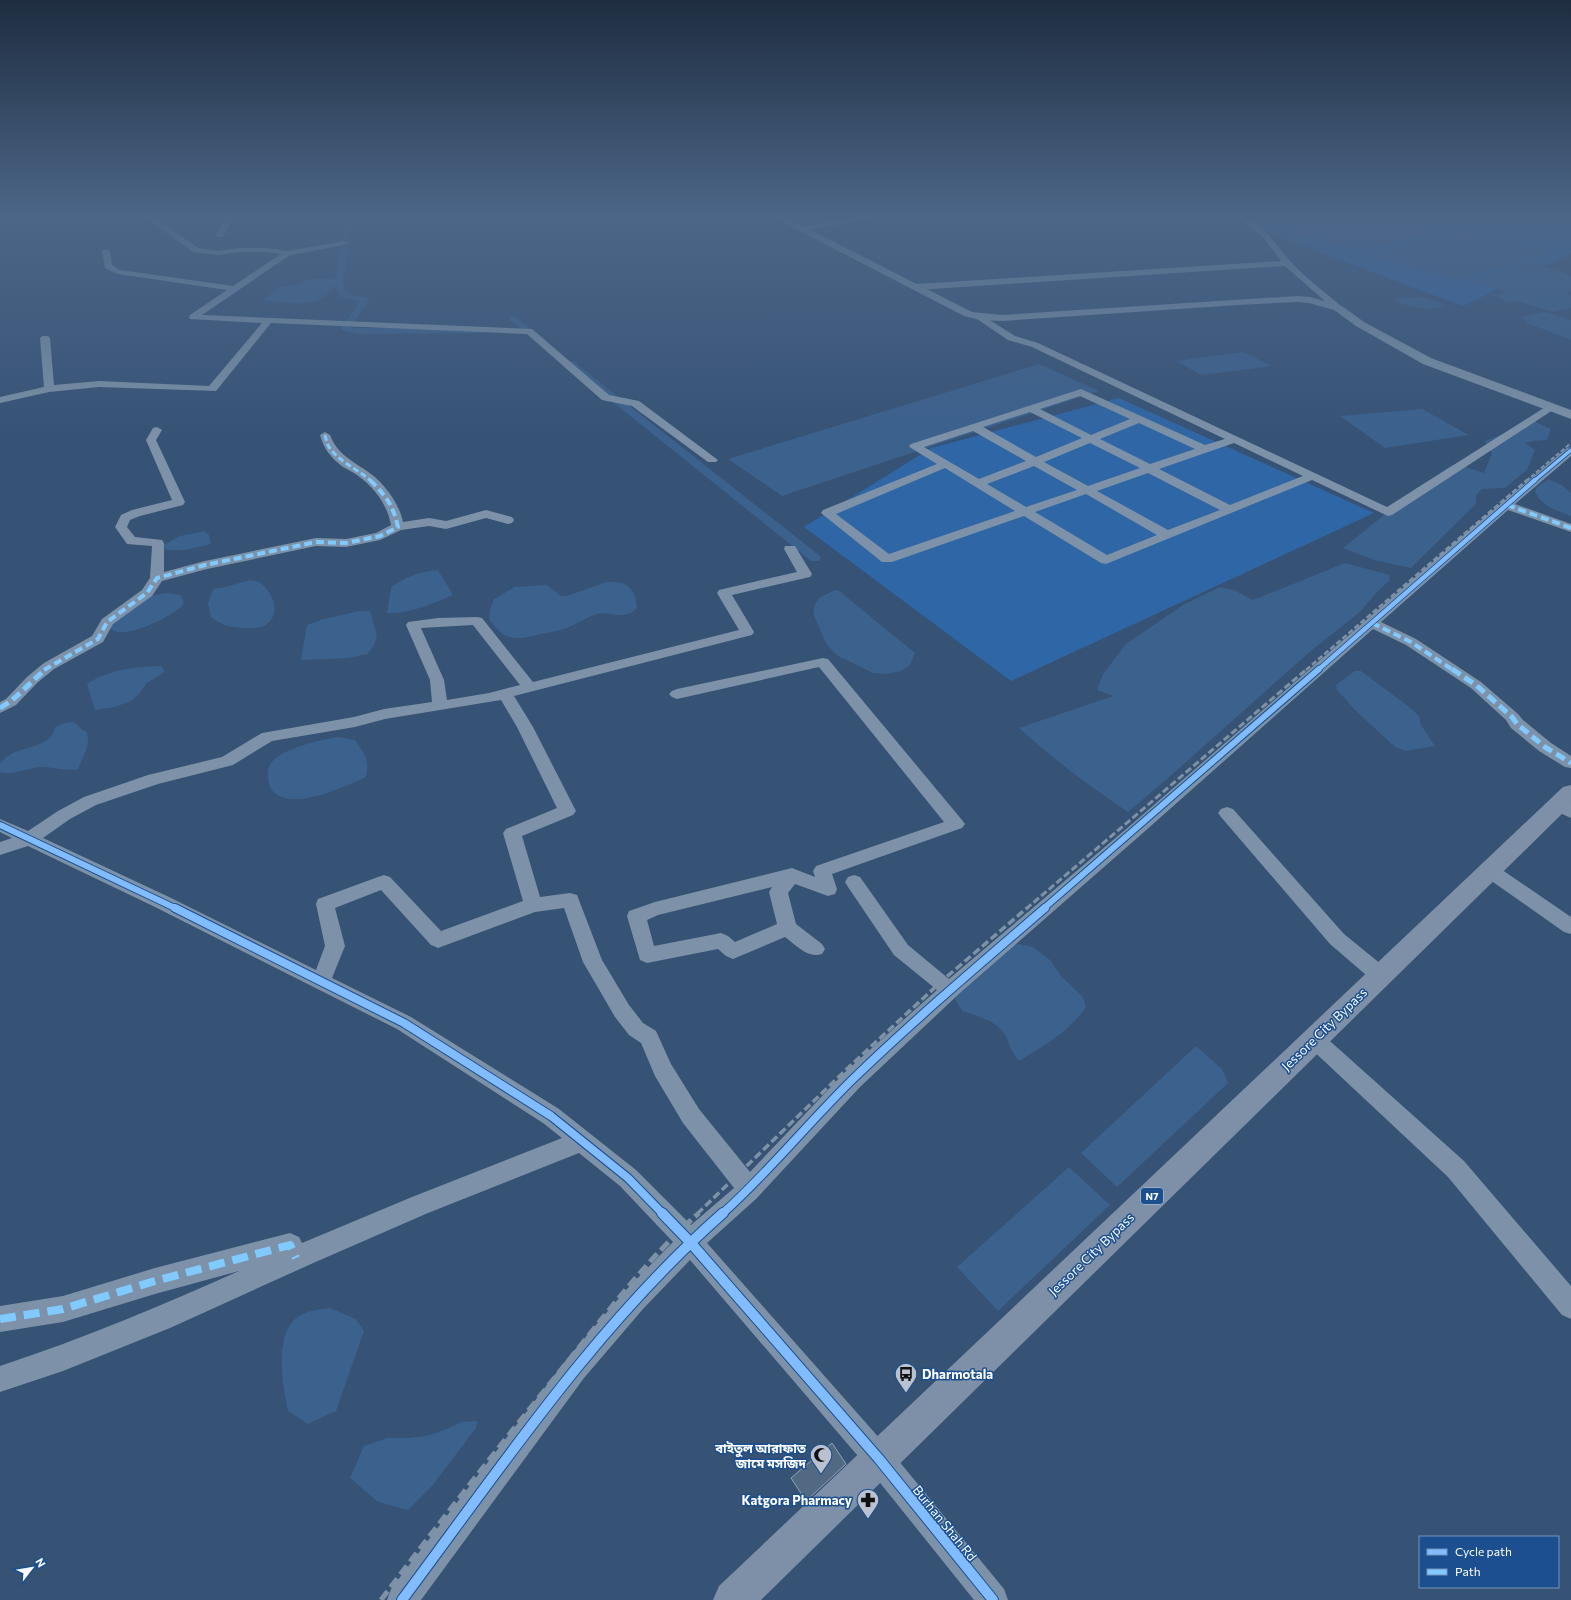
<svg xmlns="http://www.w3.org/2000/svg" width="1571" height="1600" font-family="Commissioner,'Noto Sans Bengali',sans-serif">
<rect width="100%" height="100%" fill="#365274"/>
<g fill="#2f66a5">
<path d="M1248,216H1571V253L1463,306L1274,235Z"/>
<path d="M1119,398L1374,513L1011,681L804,527L931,448Z"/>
</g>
<g fill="#3b618d">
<path d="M1274,216H1370L1424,231L1415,237L1364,249L1340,244L1260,220Z"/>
<path d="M1461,231L1478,236L1509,237L1521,242V245L1550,253L1457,281L1370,254Z"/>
<path d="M1528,261L1571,276V291L1564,293L1571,295V308L1553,312L1516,301L1507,302L1492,295L1508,292L1469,280Z"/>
<path d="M334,278L338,284C330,289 327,297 319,300C309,306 275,302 263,300L279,287L295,285L311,279Z"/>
<path d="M1421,297L1444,304L1442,307C1424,311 1410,307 1393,300L1396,299Z"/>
<path d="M1546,312L1571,320V340L1527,323V321L1521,317Z"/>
<path d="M1243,352L1272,366L1202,375L1176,361Z"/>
<path d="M1039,364L1099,391L782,496L728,459Z"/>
<path d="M1422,409L1469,435L1385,448L1340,416Z"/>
<path d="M1533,421L1551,429L1547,440L1533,441L1525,443L1535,450L1527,470L1505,488L1482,489L1476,495V504L1411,568L1374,560L1343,548L1400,502L1408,498L1415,489L1452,465L1457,464L1484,473L1492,453L1485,441Z"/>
<path d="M1549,479L1563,486L1571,493V516C1558,511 1538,505 1535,490L1538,486Z"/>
<path d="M204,531L209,535L211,544L186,550H166L163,545L180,536Z"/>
<path d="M1345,563L1390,575L1389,581L1377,592L1360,612L1312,650L1167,779L1128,812C1089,786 1053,759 1019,728L1113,696L1097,690L1103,674L1126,644L1183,605L1220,587L1234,590L1253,600Z"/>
<path d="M438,570L453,595C432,604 410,614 387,613L391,587C407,576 419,572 438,570Z"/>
<path d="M250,580C254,581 259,581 262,584C274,595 282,616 264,626C256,630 233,628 224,625C220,623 215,620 211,617L208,603L213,589L225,587Z"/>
<path d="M606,582C626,581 636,587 637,608C623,622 612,610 597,614C588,617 580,622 572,626C562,630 552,632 542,634C516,640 506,643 489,619L490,610L494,599L515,587L547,585L561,596H567Z"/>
<path d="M835,590H838L915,653L910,665L901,671L886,674L873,673L838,656L827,645L814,616V606L819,598Z"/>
<path d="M167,593L181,595L184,604C173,616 136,634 119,632C116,632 113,630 110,629L114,621L147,596Z"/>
<path d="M359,611H370L377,635L374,646L367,654L349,658L301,660L307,625L324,619Z"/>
<path d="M161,666L165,672L147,683L139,694L131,701L115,707L95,710L87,684C109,669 135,667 161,666Z"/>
<path d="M1355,671H1361L1408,706L1419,716L1421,725L1435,746L1405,751L1395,747L1355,710L1337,690L1336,685Z"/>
<path d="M74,722L82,730L86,731C92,745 83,755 78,769C65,772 53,766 40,767C30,768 10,776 0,772V763C4,759 9,755 13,753C28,746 52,746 55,727L65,723Z"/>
<path d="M338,737L355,740C365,755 370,760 366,777C348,786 309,802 290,799C281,798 271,793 269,784C268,777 266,770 271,763C282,748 320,740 338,737Z"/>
<path d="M1019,944L1033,947L1050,960L1061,976L1083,997L1086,1007C1069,1032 1045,1045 1019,1061C1011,1053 1010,1043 1004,1033C995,1020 976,1016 962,1011L955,999L963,984L1011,945Z"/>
<path d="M1196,1046L1222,1069L1228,1083L1117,1187L1081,1153Z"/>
<path d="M1069,1167L1110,1205L998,1311L957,1267Z"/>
<path d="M330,1308L356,1319L364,1331L336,1411L308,1424L288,1411C283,1387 274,1337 295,1319C305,1310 318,1310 330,1308Z"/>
<path d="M477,1421L476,1428L432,1486L408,1510L378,1502L350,1478L364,1446L388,1438H407L426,1436L445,1430L461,1422Z"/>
</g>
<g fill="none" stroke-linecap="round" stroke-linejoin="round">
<g fill="#3b618d" fill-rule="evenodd">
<path d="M347,216H353L343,280L345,291L351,295L368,298L369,300L350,327L357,328H478L481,329L482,331L481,333L357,334L342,330L341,328L360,301L346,299L338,294L335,280Z"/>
<path d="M513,315L546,340L547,342L546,344H540L510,320L509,318Z"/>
<path d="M571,361L574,362L819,555L821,558L819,561H811L568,366L566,364Z"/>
</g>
</g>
<path fill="#526984" stroke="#92a2b6" d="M832,1443L846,1464L806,1501L791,1478Z"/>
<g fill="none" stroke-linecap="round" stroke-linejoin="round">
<g fill="#7d92a8" fill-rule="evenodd">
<path d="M144,216H153L198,248L218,251L239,248H266L288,251L344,241L348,243L344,245L290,255L202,315L532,329L609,395L639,401L718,460L716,462H708L632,406L602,400L527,334L271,323L216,391L99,387L49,392L0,403V397L44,387L40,338L42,336H48L50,338L54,385L99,381L209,386L262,323L190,319L189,317L190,315L227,290L118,274L105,268L102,251L106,249L110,251L112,265L120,270L233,286L281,254L266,252H239L218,255L193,252Z"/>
<path d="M226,216H234L223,237H217L216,235Z"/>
<path d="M861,216H877L873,218L801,231L797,229L801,227Z"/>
<path d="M1235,216C1261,216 1275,245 1290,261C1305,278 1324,291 1341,306L1342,308L1341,310H1335L1285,266L916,290L912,287L916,284L1281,261L1262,236Z"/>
<path d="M980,314L1015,336L1038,343L1387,507L1547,406H1555L1556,408L1392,515L1388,516L1312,480L1106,564L1101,563L1024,516L892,562H882L821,513L823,510L937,464L911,448L909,446L911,444L1081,389L1205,445L1225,439L1032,347L1008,340L977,319L976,317L977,315ZM1080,396L1130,419L1091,435L1040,409ZM1030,412L1082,438L1036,457L983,427ZM1139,423L1195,449L1150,464L1100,439ZM973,431L1026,461L979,479L924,447ZM1090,443L1140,468L1088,486L1044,462ZM1234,443L1303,476L1230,505L1159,469ZM1034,466L1077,490L1026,507L987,484ZM945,468L1015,511L889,554L836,514ZM1148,473L1220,510L1168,530L1097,491ZM1086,494L1157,535L1107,555L1035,512Z"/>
<path d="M157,427L162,430L156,440L185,502L183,505L140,516L130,520L127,527L135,537L162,540L164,543V572L205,561L316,538L346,539L376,533L391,525C387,504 375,488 357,475C353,472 348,470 343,467C331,458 324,449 320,435L325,432L330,435C337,453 349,459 364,469C382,480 399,502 403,522L429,518L446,521L486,510L512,517L514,520L512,523L508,524L486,518L446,529L429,526L401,530L380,540L346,547L316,546L207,569L162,581L152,596L113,624L103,642L54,669L37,683L16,705L0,713V702L6,699L27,677L44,663L92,636L102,619L142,590L150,578L152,546L127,544L115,527L121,515L132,510L172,500L146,440L153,428Z"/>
<path d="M1571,447V456L1515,504L1571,524V532L1508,510L1381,622L1416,639L1481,682L1518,714L1523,720L1551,743L1571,756V768L1565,767L1539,751L1511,728L1506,720L1471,688L1406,645L1373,629L1144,832L961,992L860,1087L756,1199L707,1243L889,1449L1004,1589L1008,1600H974L869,1469L690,1260L643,1309L584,1378L421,1600H387L391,1589L566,1360L625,1291L673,1242L620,1186L579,1153L428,1213L311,1264L170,1328L63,1371L0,1392V1366C82,1339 161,1306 239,1271L155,1294L63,1322L0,1332V1306L63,1296L155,1268L290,1233L299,1237L302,1243L412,1197L562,1138L543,1123L397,1029L155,907L28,846L0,855V842L12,838L0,832V819L28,831L58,811L84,797L148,775L222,757L262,733L354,717L384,709L432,702L430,680L406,625L408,622L438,618L477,617L482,618L533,682L739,630L717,593L719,590L797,572L784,549L785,546H795L812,574L810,577L732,595L754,632L752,635L514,696L533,727L576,811L573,815L522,836L540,897L570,893L577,895L602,960L629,1005L643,1023L656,1031L671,1064L699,1109L750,1172L844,1073L937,990L894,955L848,887L845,882L848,877L854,875L860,877L908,945L949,979L1132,824L1473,527L1567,448ZM473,625L520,685L489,693L447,700L444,680L421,628ZM501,700L517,727L557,808L506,829L503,833L523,901L441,931L390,877L384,875L378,877L318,899L316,904L325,946L316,970L169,897L43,838L70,819L96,805L158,784L233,765L272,741L355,727L385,719ZM381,890L431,945L438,948L535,912L564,908L583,962L615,1017L629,1035L641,1043L655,1076L683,1123L734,1188L691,1225L636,1170L559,1109L411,1017L332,978L345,946L335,908Z"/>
<path d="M823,658L828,659L962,820L965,824L962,828L832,874L837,889L835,894L828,896L795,884L788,893L796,924L822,944L825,949L822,954C808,959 796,945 785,937L733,959L726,956L718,949L647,963L640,960L627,916L629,911L655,902L792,868L815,877L813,871L816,866L944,822L819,667L677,699L672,697L669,694L672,691L677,689ZM772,887L769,892L777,924L735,942L728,936L721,933L654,946L647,920L658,915Z"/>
<path d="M1557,799L1571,805V818L1551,809L1548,805L1551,801Z"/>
<path d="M1227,807L1233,809L1344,934L1387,969L1390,975L1387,981L1380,983L1373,981L1330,944L1221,817L1218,813L1221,809Z"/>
<path d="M1489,863L1495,865L1571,917V934L1564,932L1483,875L1480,870L1483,865Z"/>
<path d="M1314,1030L1321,1033L1464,1161L1571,1286V1319L1562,1315L1448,1177L1307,1045L1303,1039L1307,1033Z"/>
</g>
<path fill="#7d92a8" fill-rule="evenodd" d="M771,216H783L972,312L1002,315L1297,296L1310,297L1342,306L1364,322L1431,358L1571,410V419L1423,364L1356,326L1334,310L1309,303L1297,302L1238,305L1002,321L980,320L964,316Z"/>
<path fill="#7e90a7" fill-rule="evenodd" d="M1571,785V805L761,1600H713L719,1586L1563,787Z"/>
<path stroke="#7e92a7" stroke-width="2" stroke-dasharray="4.5 2" stroke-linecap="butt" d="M1526,481L1571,443"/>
<path stroke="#7e92a7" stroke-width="2.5" stroke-dasharray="5.5 2.5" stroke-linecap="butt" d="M1306,670L1527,480"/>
<path stroke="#7e92a7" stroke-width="3" stroke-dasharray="7 3" stroke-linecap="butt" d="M1026,909L1307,669"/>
<path stroke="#7e92a7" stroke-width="3.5" stroke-dasharray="8 3.5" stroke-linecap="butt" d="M697,1214L850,1066L943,980L1027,908"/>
<path stroke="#7e92a7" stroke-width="5" stroke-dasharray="11 5" stroke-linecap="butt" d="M381,1600C442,1519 505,1439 569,1360C610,1309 650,1256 699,1213"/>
<path stroke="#80caff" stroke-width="3" stroke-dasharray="6 3" stroke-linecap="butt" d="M325,435C326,439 327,444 329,447C338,461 359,470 371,481"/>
<g stroke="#80caff" stroke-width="4" stroke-dasharray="8 4" stroke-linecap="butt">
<path d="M1507,505L1571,528"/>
<path d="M1372,623L1411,642L1453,670"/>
<path d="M44,670L98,639L107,622L147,593L157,578L205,565L316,542L346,543L380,536L398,527C393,505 386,496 370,480"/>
</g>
<g stroke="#80caff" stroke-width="5" stroke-dasharray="10 5" stroke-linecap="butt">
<path d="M1452,669L1476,685L1512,717L1517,724L1545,747L1571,763"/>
<path d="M0,708C18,698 30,682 46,669"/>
</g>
<path stroke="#80caff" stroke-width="8" stroke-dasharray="16 8" stroke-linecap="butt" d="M0,1319L63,1309L155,1281L290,1245L296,1258"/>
<g stroke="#1b4f8f" stroke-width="5">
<path id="cycleway-far4" d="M1534,481L1571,450"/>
</g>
<g stroke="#1b4f8f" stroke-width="6">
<path id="cycleway-far3" d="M1318,670L1535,480"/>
</g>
<g stroke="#1b4f8f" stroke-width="8">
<g id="cycleway-far2">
<path d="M0,825L177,909"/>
<path d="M1043,909L1319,669"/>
</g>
</g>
<g stroke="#1b4f8f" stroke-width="10">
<g id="cycleway-far1">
<path d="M175,908L404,1023L551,1116L628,1178L663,1214"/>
<path d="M722,1214C769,1172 808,1123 853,1079C914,1020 980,964 1045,908"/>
</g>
</g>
<g stroke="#1b4f8f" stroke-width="12">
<g id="cycleway">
<path d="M662,1213L690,1242L879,1459L993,1600"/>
<path d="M402,1600C502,1466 597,1324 723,1213"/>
</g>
</g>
<use href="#cycleway-far4" stroke="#80bcff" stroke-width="3.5"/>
<use href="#cycleway-far3" stroke="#80bcff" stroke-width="4.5"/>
<use href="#cycleway-far2" stroke="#80bcff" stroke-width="6"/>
<use href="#cycleway-far1" stroke="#80bcff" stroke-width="8"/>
<use href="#cycleway" stroke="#80bcff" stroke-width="10"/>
</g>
<linearGradient id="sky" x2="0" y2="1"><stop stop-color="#1e2d40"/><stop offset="0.49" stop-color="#4c6688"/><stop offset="1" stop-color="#4c6688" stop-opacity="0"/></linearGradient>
<rect width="1571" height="440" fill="url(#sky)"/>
<defs>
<g id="bus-pin" transform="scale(1.15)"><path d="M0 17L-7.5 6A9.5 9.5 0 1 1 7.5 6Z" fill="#b9c2ce" stroke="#1b4f8f"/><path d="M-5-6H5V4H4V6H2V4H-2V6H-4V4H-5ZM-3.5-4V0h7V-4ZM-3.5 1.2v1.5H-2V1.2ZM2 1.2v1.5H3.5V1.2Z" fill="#111"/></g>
<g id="mosque-pin" transform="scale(1.15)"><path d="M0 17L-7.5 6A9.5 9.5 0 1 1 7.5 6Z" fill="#b9c2ce" stroke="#1b4f8f"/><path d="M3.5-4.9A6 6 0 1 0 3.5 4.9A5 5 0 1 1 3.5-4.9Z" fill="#111"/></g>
<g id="pharmacy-pin" transform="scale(1.15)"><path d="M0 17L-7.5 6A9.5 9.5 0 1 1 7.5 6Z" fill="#b9c2ce" stroke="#1b4f8f"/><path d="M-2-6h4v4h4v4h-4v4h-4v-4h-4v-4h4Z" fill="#111"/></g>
</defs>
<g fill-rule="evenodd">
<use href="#bus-pin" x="906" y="1374"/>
<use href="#mosque-pin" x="821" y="1455"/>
<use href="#pharmacy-pin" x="868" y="1500"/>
</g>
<g text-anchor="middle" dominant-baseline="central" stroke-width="3" stroke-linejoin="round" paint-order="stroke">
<rect fill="#1b4f8f" stroke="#bbcadd" stroke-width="1" x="1141" y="1188" width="22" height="16" rx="3"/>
<g font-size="10" font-weight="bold" fill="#fff">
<text x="1152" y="1196">N7</text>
</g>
<g font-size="13" fill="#fff" stroke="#1b4f8f">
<text transform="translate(1324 1029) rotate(-44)">Jessore City Bypass</text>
<text transform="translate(1091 1254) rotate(-44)">Jessore City Bypass</text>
<text transform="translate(945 1523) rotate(51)">Burhan Shah Rd</text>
</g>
<g font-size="13" font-weight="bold" fill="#fff" stroke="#1b4f8f" text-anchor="end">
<text x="922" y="1374" text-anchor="start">Dharmotala</text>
<text x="806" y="1448">বাইতুল আরাফাত<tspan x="806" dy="15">জামে মসজিদ</tspan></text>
<text x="852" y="1500">Katgora Pharmacy</text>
</g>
</g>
<rect x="1419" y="1536" width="140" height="52" fill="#1b4f8f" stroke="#7695bc"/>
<rect x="1427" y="1549" width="20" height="6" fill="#80bcff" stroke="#7695bc"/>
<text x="1455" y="1556" font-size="12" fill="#ffffff">Cycle path</text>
<rect x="1427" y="1569" width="20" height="6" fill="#80caff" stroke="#7695bc"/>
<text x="1455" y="1576" font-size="12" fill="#ffffff">Path</text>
<g transform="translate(32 1568) rotate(59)" stroke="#1b4f8f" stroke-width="3" paint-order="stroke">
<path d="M0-3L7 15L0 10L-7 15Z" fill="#ffffff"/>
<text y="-6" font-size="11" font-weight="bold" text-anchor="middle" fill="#ffffff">N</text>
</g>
</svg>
